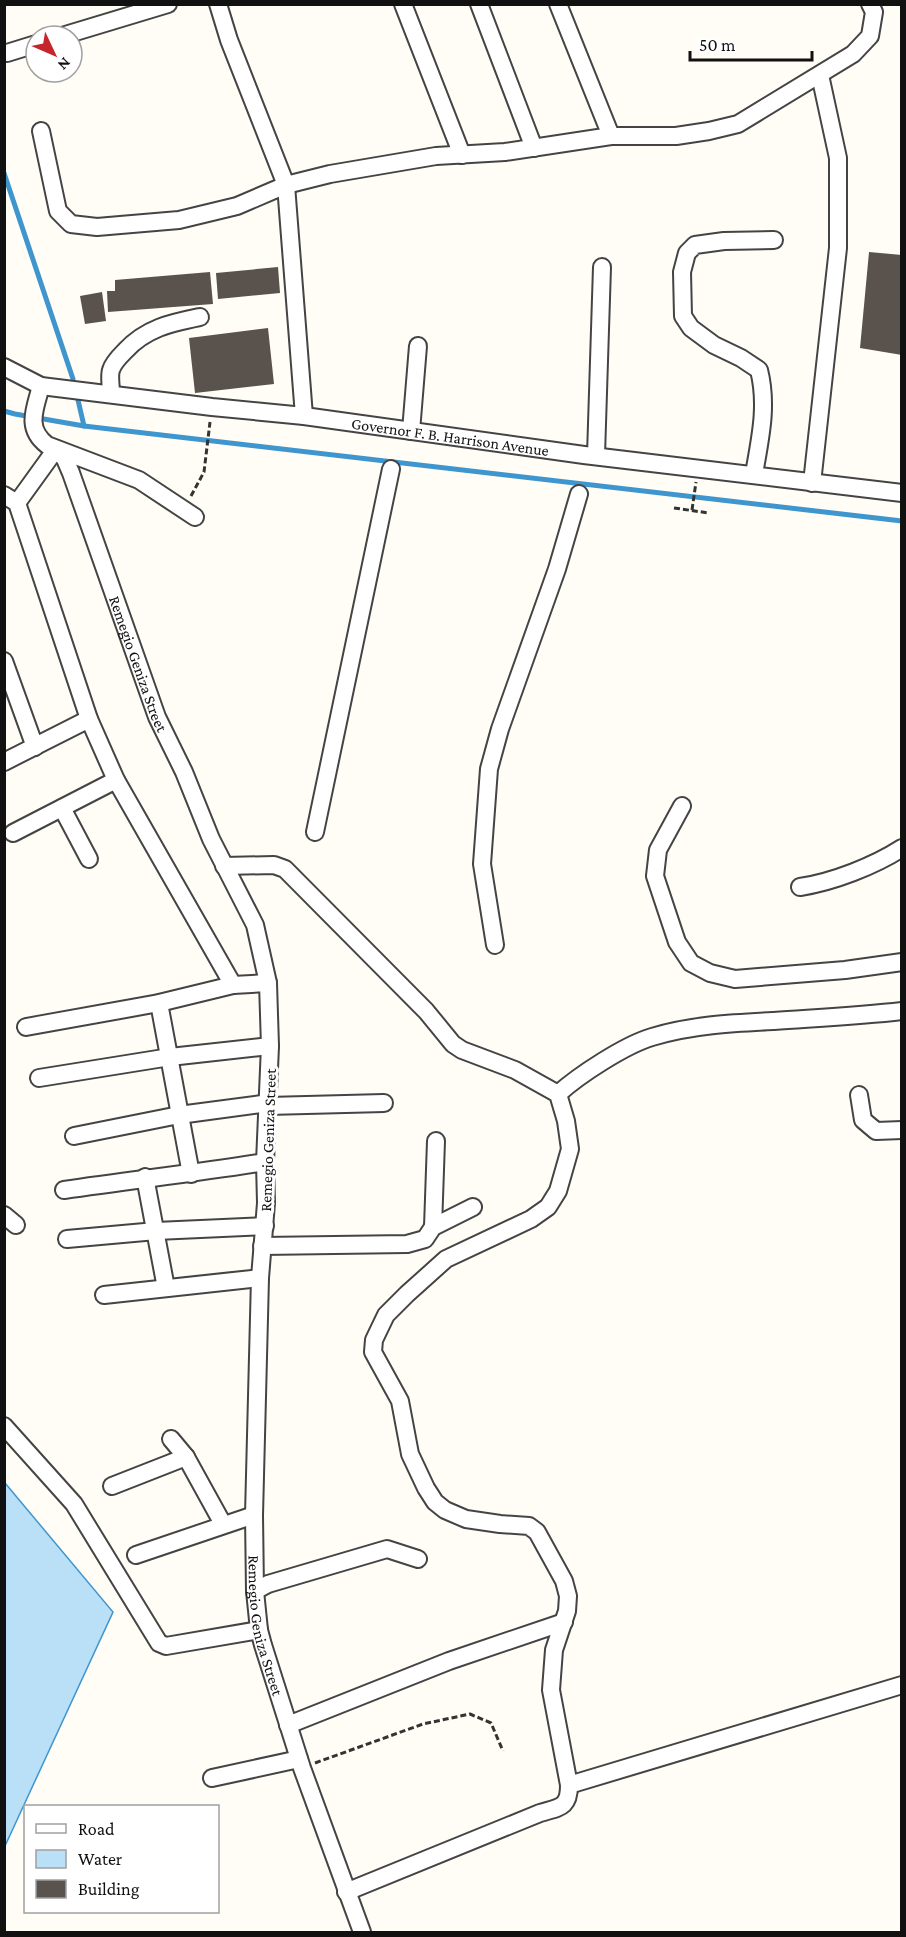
<svg xmlns="http://www.w3.org/2000/svg" width="906" height="1937" font-family="'Crimson Pro',serif">
<rect width="100%" height="100%" fill="#fffdf5"/>
<path fill="#b9e0f7" stroke="#3f96cf" stroke-width="1.5" d="M5,1483L113,1612L5,1846Z"/>
<g fill="none" stroke-linecap="round" stroke-linejoin="round">
<g stroke="#3f96cf" stroke-width="5">
<path d="M4,173L73,379"/>
<path d="M78,400L84,426"/>
<path d="M4,411L15,414L84,426L902,521"/>
</g>
</g>
<g fill="#5a524d">
<path d="M869,252L902,255V355L860,348Z"/>
<path d="M278,267L280,293L218,299L216,273Z"/>
<path d="M210,272L213,304L108,312L107,291H115V280Z"/>
<path d="M102,292L106,321L85,324L80,296Z"/>
<path d="M268,328L274,384L195,393L189,338Z"/>
</g>
<g fill="none" stroke-linecap="round" stroke-linejoin="round">
<g stroke="#444" stroke-width="20">
<g id="minor">
<path d="M218,4L229,40L286,185L304,416"/>
<path d="M403,4L462,155"/>
<path d="M479,4L534,148"/>
<path d="M62,36L168,4"/>
<path d="M7,53L36,44"/>
<path d="M41,131L58,211L71,224L97,227L179,220L237,206L286,185L330,174L436,156L505,152L611,136L558,4"/>
<path d="M611,136H676L709,131L738,124L853,54L870,36L874,12L870,4"/>
<path id="s1" d="M4,367L41,386L212,407L304,416L584,455L902,493"/>
<path d="M41,386C35,409 25,428 47,445L139,480L195,517"/>
<path d="M111,393C111,386 109,376 111,370C113,363 120,356 125,351C146,328 171,323 200,317"/>
<path d="M411,431L418,346"/>
<path id="s2" d="M56,449L65,459L71,473L157,717L184,772L211,839L255,925L268,983L270,1046L265,1162L266,1203L260,1278L254,1515L255,1591L259,1630L263,1645L302,1768L362,1932"/>
<path d="M596,455L602,267"/>
<path d="M754,474C760,439 768,406 759,370L741,358L714,345L691,328L683,316L682,272L687,253L695,245L724,241L774,240"/>
<path d="M812,483L838,248V158L820,75"/>
<path d="M4,495L17,503L89,719L116,780L233,985"/>
<path d="M17,503L56,449"/>
<path d="M4,661L35,747"/>
<path d="M4,762L89,719"/>
<path d="M682,806L658,850L655,876L677,942L691,963L710,973L735,979L845,970L902,962"/>
<path d="M62,808L89,859"/>
<path d="M315,832L391,469"/>
<path d="M13,833L116,780"/>
<path d="M224,866L274,865L285,869L426,1011L453,1044L462,1050L515,1070L558,1094L566,1121L570,1149L558,1191L548,1207L531,1219L446,1259L407,1294L386,1315L374,1340L373,1352L400,1401L410,1454L426,1488L435,1502L445,1510L466,1519L500,1524L529,1526L537,1532L564,1581L568,1596L567,1611L554,1650L551,1690L569,1785C569,1808 560,1807 540,1813L346,1892"/>
<path d="M800,887C833,882 874,866 902,848"/>
<path d="M495,945L482,864L489,769L500,729L557,569L579,494"/>
<path d="M159,1003L191,1174"/>
<path d="M26,1027L159,1003L233,985L268,983"/>
<path d="M39,1078L170,1057L270,1046"/>
<path d="M558,1094C579,1075 625,1045 652,1037C691,1025 733,1023 774,1021C816,1018 859,1016 902,1011"/>
<path d="M859,1095L863,1120L876,1131L902,1130"/>
<path d="M268,1106L384,1103"/>
<path d="M74,1136L179,1115L269,1103"/>
<path d="M145,1177L166,1288"/>
<path d="M64,1190C131,1180 198,1173 265,1162"/>
<path d="M4,1215L16,1225"/>
<path d="M433,1227L436,1141"/>
<path d="M67,1239L156,1231L265,1226"/>
<path d="M262,1246L407,1244L425,1239L433,1227L473,1207"/>
<path d="M104,1295L260,1278"/>
<path d="M4,1426L74,1504L159,1643L166,1646L259,1630"/>
<path d="M171,1439L186,1457L223,1524"/>
<path d="M112,1486L186,1457"/>
<path d="M136,1555L254,1515"/>
<path d="M255,1591L268,1584L387,1549L418,1559"/>
<path d="M288,1725L449,1661L564,1622"/>
<path d="M212,1778L299,1759"/>
<path d="M569,1785L902,1685"/>
</g>
</g>
<g stroke="#333" stroke-width="3" stroke-dasharray="6 3" stroke-linecap="butt">
<path d="M191,496L204,472L210,422"/>
<path d="M674,508L709,513"/>
<path d="M692,510L696,482"/>
<path d="M315,1763L423,1724L470,1714L491,1723L503,1751"/>
</g>
<use href="#minor" stroke="#fff" stroke-width="16"/>
</g>
<g text-anchor="middle" dominant-baseline="central" stroke-width="6" stroke-linejoin="round" paint-order="stroke">
<g font-size="16" fill="#111" stroke="#fff">
<text stroke="none"><textPath href="#s1" startOffset="454">Governor F. B. Harrison Avenue</textPath></text>
<text stroke="none"><textPath href="#s2" startOffset="231">Remegio Geniza Street</textPath></text>
<text transform="translate(268 1140) rotate(-88)">Remegio Geniza Street</text>
<text stroke="none"><textPath href="#s2" startOffset="1221">Remegio Geniza Street</textPath></text>
</g>
</g>
<rect width="906" height="1937" fill="none" stroke="#111111" stroke-width="12"/>
<rect x="24" y="1805" width="195" height="108" fill="#ffffff" stroke="#a0a0a0" stroke-width="1.5"/>
<rect x="36" y="1824" width="30" height="9" fill="#ffffff" stroke="#a0a0a0" stroke-width="1.5"/>
<text x="78" y="1835" font-size="18" fill="#111111">Road</text>
<rect x="36" y="1850" width="30" height="18" fill="#b9e0f7" stroke="#a0a0a0" stroke-width="1.5"/>
<text x="78" y="1865" font-size="18" fill="#111111">Water</text>
<rect x="36" y="1880" width="30" height="18" fill="#5a524d" stroke="#a0a0a0" stroke-width="1.5"/>
<text x="78" y="1895" font-size="18" fill="#111111">Building</text>
<g transform="translate(54 54) rotate(134)"><circle r="28" fill="#ffffff" stroke="#a0a0a0" stroke-width="1.5"/>
<path d="M0-4.5L10 22L0 15L-10 22Z" fill="#c4262e"/>
<text y="-9" font-size="16" font-weight="bold" text-anchor="middle" fill="#111111">N</text>
</g>
<path d="M690 51v9h122v-9" fill="none" stroke="#111111" stroke-width="3"/>
<text x="699" y="51" font-size="18" fill="#111111" stroke="#ffffff" stroke-width="4.5" paint-order="stroke">50 m</text>
</svg>
